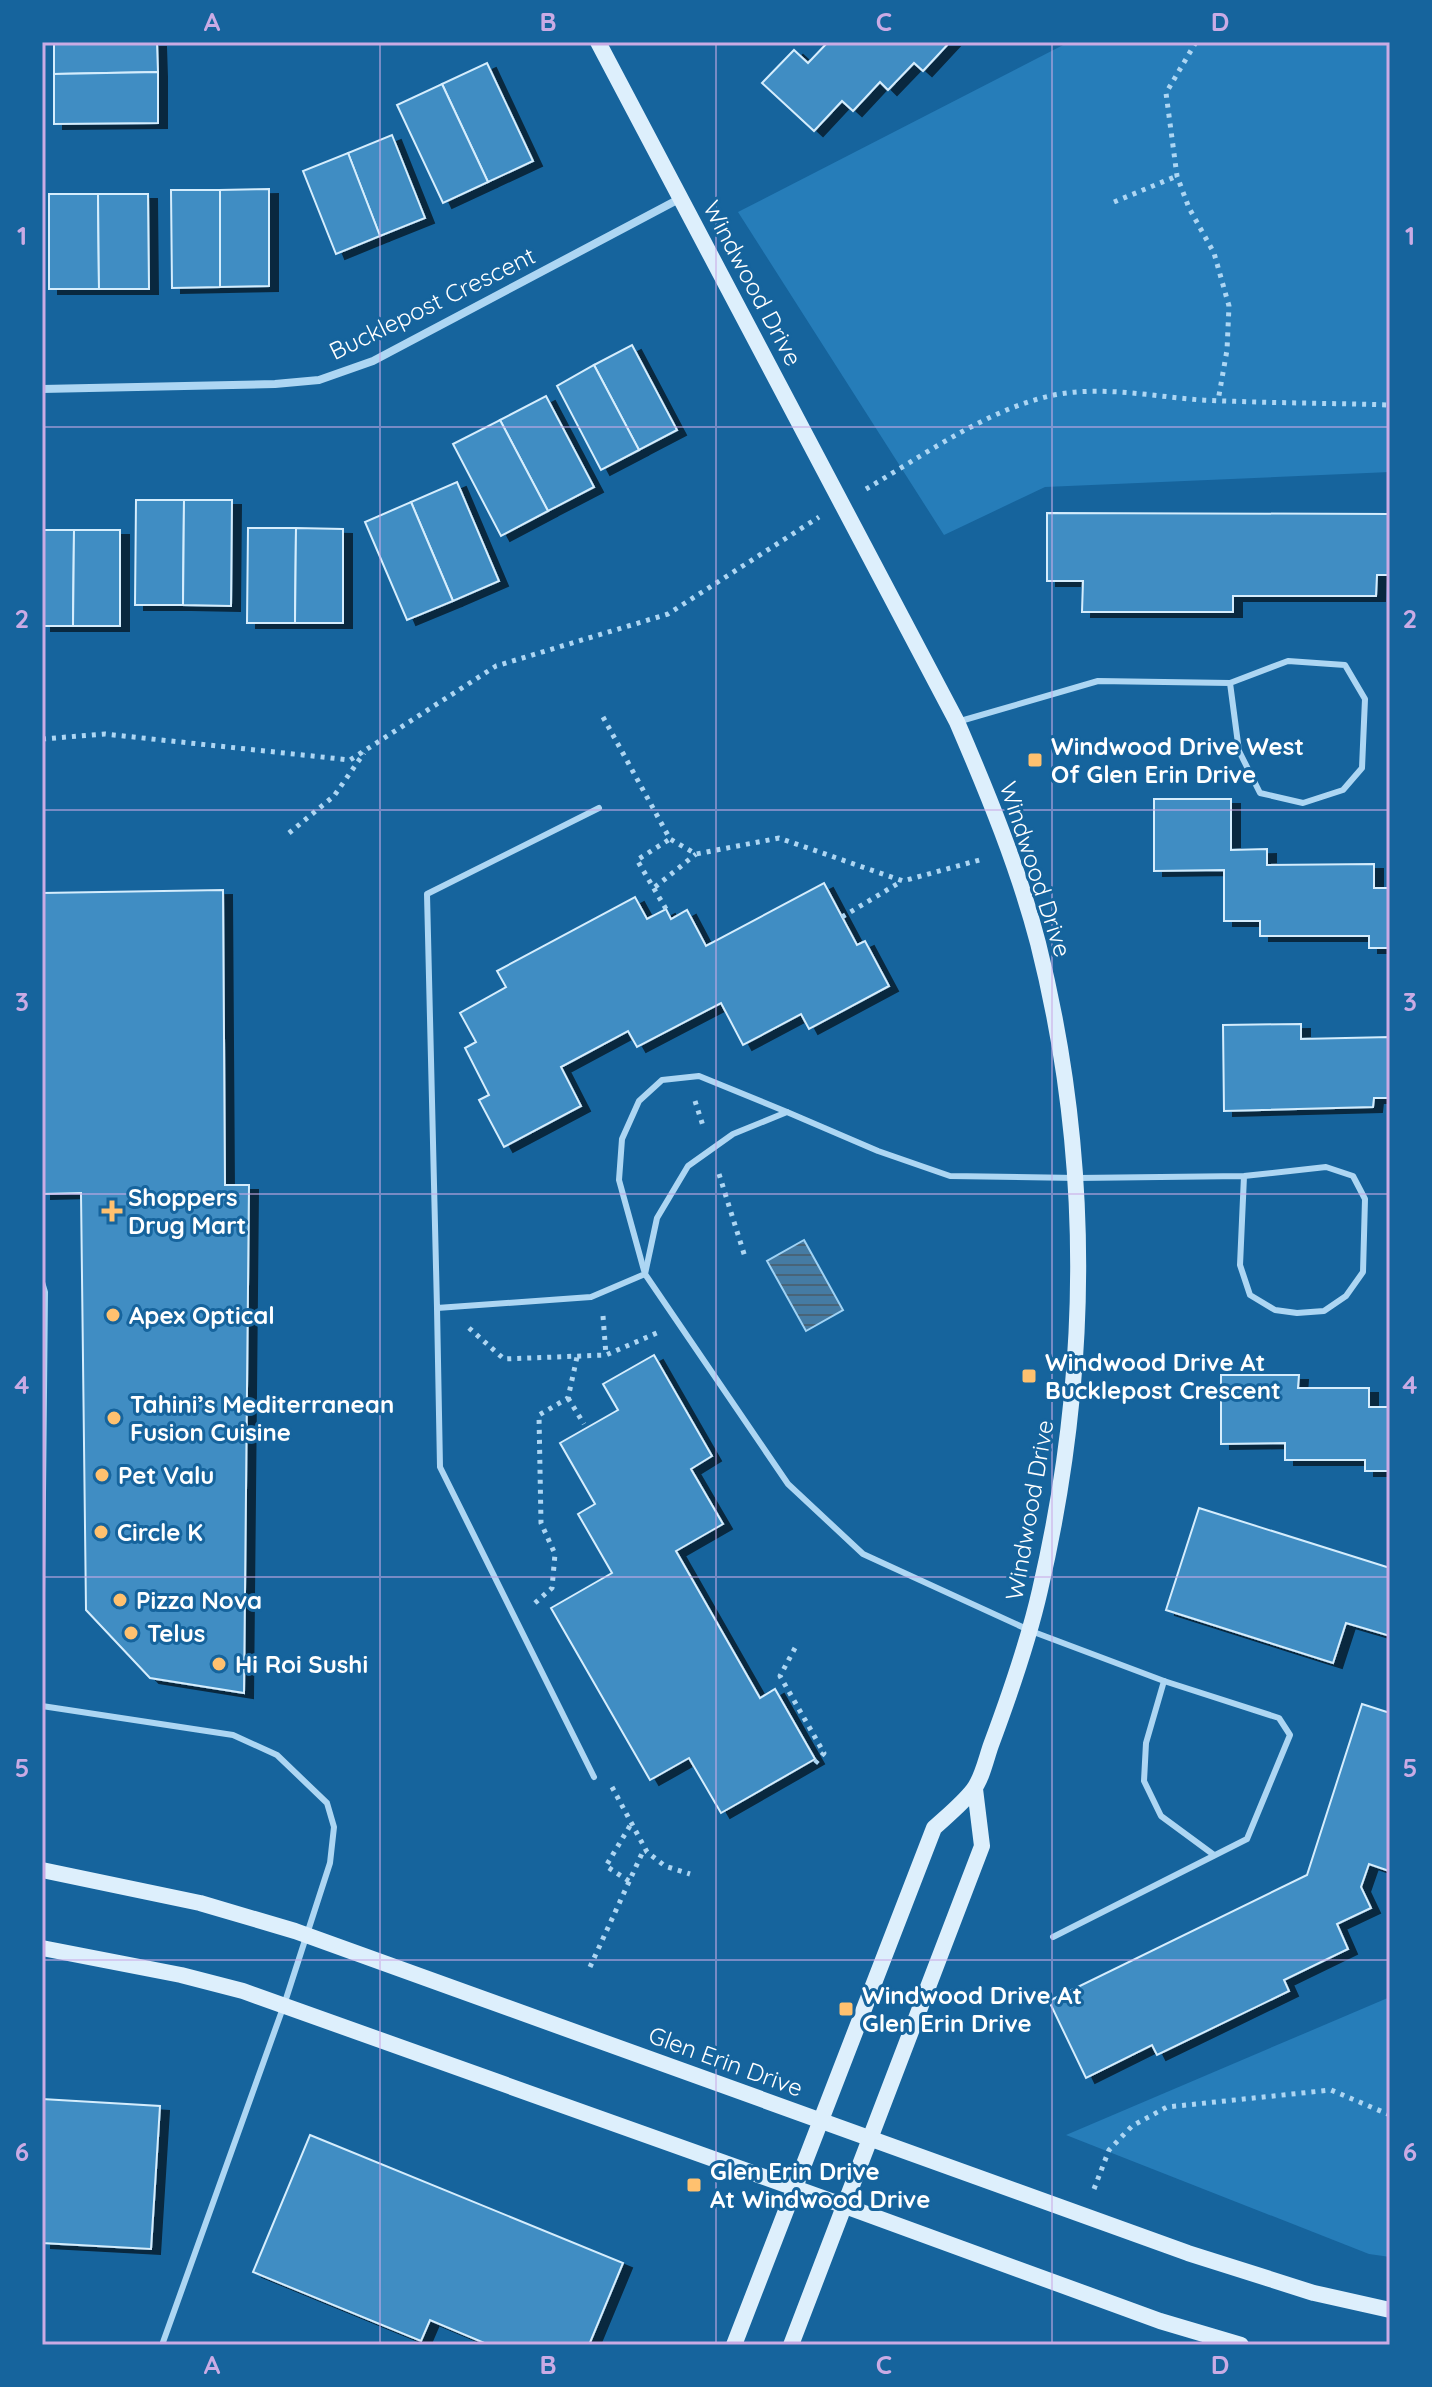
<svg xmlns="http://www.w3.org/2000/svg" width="1432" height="2387" font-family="Quicksand,sans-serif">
<defs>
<pattern id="water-rules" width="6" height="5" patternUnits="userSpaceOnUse" patternTransform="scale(2)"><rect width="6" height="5" fill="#457ba3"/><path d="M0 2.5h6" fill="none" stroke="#486478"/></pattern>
<filter id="shadow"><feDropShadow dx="9" dy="5" stdDeviation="0" flood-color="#0009"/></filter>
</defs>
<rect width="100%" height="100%" fill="#16649d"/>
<g fill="#267db9">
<path d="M1069,42H1390V472L1045,487L944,535L738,212Z"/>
<path d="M1390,1997V2257L1369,2254L1066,2135Z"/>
</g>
<path fill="url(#water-rules)" stroke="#a0d3f5" stroke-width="2" d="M804,1240L843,1310L806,1331L767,1261Z"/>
<g fill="#3f8dc3" stroke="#d5edfd" stroke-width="2" filter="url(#shadow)">
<path d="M54,42H157L158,72L54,74Z"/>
<path d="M828,42H950L923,71L914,63L888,90L880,82L853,111L842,101L814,131L762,83L794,50L808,63Z"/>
<path d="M487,63L533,161L488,182L442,84Z"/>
<path d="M158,72V123L54,124V74Z"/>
<path d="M442,84L488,182L443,203L397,105Z"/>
<path d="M392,135L425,218L380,236L348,153Z"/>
<path d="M348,153L380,236L336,254L303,171Z"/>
<path d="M269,189V286L220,287V190Z"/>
<path d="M171,190H220V287L172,288Z"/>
<path d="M49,194H98L99,289H49Z"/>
<path d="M98,194H148L149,289H99Z"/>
<path d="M632,345L677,430L639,450L594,365Z"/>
<path d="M594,365L639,450L601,470L557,386Z"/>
<path d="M546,396L594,487L548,511L500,420Z"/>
<path d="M500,420L548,511L501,536L453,444Z"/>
<path d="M457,482L499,581L453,601L411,502Z"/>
<path d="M136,500H184L183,605H135Z"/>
<path d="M184,500H232L231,606L183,605Z"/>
<path d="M411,502L453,601L407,620L365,522Z"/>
<path d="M1047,513L1390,514V575H1377L1376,596H1233V612H1082L1083,581H1047Z"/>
<path d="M248,528H296L295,623H247Z"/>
<path d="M296,528L343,529V623H295Z"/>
<path d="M42,530H74L73,626H42Z"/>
<path d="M74,530H120V626H73Z"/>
<path d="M1154,799H1231V850L1267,849V865L1374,864V888H1390V948H1369V936H1260V921H1224V870L1154,871Z"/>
<path d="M824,883L857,945L865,941L889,986L809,1029L801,1014L743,1045L721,1003L637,1047L628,1031L561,1067L581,1106L504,1147L479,1100L489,1095L465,1048L476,1042L460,1013L506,987L497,971L635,897L647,919L666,909L671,919L687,910L706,946Z"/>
<path d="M223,890L225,1185H249L244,1693L150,1678L86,1610L81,1193L42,1194V893Z"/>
<path d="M1301,1024V1039L1390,1037V1098H1374L1373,1107L1224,1111L1223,1025Z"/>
<path d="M654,1355L712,1456L691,1469L723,1524L676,1551L760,1698L775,1689L815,1759L721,1813L689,1758L650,1780L551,1608L612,1573L578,1514L595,1504L560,1443L618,1410L603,1384Z"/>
<path d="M1221,1375H1299L1298,1388H1369V1407H1390V1471H1365V1460H1285V1443L1221,1444Z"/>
<path d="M1199,1508L1390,1568V1636L1346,1623L1333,1663L1166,1610Z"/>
<path d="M1362,1704L1390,1713V1868L1389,1871L1369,1864L1361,1887L1371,1908L1337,1924L1348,1949L1284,1980L1289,1991L1157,2055L1152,2045L1086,2078L1049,2001L1307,1875Z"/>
<path d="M42,2099L160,2106L151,2249L42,2243Z"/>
<path d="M310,2135L623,2263L589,2345H489L430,2320L421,2341L253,2272Z"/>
</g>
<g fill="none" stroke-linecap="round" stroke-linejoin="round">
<g stroke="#add6f3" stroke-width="5" stroke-dasharray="4 6" stroke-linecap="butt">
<path d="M1196,42L1166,93L1177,176L1189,208L1214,253L1229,306L1227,350L1218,401"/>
<path d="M1114,202L1177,176"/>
<path d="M866,489C919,458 978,416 1038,399C1091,383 1147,396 1201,400C1264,403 1327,403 1390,405"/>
<path d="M603,717L670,839L696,854L779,838L903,881L983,859"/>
<path d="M42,739L105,734L350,760L496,666L668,614L819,517"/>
<path d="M289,833L334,796L364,753"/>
<path d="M655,887L696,854"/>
<path d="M666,909L637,860L670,839"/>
<path d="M842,917L902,881"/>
<path d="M695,1101L703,1126"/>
<path d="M719,1174L745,1257"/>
<path d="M603,1316L606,1355"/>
<path d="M469,1328L504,1359L606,1355L659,1332"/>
<path d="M568,1398L584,1424"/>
<path d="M535,1603L552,1588L555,1554L541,1523L539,1415L568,1398L577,1357"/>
<path d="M795,1648L780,1676L824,1753L812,1767"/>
<path d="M612,1787L647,1852L665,1866L690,1874"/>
<path d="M629,1881L606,1866L631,1824"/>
<path d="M590,1967L644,1849"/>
<path d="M1094,2189L1109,2150L1132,2126L1167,2107L1331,2090L1390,2115"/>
</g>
<g stroke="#add6f3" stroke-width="6">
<path d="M957,722L1098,681L1230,683L1239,751L1260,793L1303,803L1343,790L1362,768L1365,699L1345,665L1288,661L1230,683"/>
<path d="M599,808L427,894L437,1308L591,1297L645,1274L619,1180L622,1139L639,1101L662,1080L699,1076L787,1112"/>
<path d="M42,1282L45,1292L42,1594"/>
<path d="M437,1308L440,1467L594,1777"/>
<path d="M1164,1681L1146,1743L1144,1781L1161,1816L1214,1855"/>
<path d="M42,1706L233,1735L277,1755L327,1803L334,1827L330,1863L284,2005L162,2345"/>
<path d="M1053,1937L1247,1839L1290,1735L1279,1718L1164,1681L1031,1631L863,1554L788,1484L645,1274L657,1218L688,1166L733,1134L787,1112L878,1151L950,1176L1077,1178L1244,1176L1326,1167L1353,1176L1365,1199L1363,1272L1346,1296L1324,1311L1297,1313L1275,1310L1250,1295L1240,1265L1244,1176"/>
</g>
<path stroke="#add6f3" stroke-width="8" d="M42,389L275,384L319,380L373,361L681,198"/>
<g stroke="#ddeffc" stroke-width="16">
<path d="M598,42L957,722C988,794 1018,867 1038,943C1092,1157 1090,1375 1040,1590C1028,1643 1010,1694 991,1745C986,1759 982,1779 973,1790C962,1804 947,1816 934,1828L734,2345"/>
<path d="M42,1870L200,1903L295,1931L1188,2253L1314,2293L1390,2310"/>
<path d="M42,1948L181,1975L243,1991L845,2206L1160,2321L1241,2345"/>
<path d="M791,2345L982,1846L975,1789"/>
</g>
</g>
<path fill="none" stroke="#caabe5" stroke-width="2" stroke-opacity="0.55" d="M380,42V2345M716,42V2345M1052,42V2345M42,427H1390M42,810H1390M42,1194H1390M42,1577H1390M42,1960H1390"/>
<g fill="#ffc16f" stroke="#16649d" stroke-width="3">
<rect x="1027" y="752" width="16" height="16" rx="4"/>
<path d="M108 1199h8v8h8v8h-8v8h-8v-8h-8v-8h8z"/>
<circle cx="113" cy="1315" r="8"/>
<rect x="1021" y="1368" width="16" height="16" rx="4"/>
<circle cx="114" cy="1418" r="8"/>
<circle cx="102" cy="1475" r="8"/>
<circle cx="101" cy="1532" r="8"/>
<circle cx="120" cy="1600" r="8"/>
<circle cx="131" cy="1633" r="8"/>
<circle cx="219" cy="1664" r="8"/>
<rect x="838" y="2001" width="16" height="16" rx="4"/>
<rect x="686" y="2177" width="16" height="16" rx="4"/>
</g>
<g text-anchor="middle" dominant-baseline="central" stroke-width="6" stroke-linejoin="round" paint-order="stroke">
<g font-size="24" fill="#fff" stroke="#16649d">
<text transform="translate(753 283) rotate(62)">Windwood Drive</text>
<text transform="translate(432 303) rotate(-26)">Bucklepost Crescent</text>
<text transform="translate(1036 869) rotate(72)">Windwood Drive</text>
<text transform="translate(1029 1510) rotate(-80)">Windwood Drive</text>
<text transform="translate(726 2061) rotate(20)">Glen Erin Drive</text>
</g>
<g font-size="24" font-weight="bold" fill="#fff" stroke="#16649d" text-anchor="start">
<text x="1051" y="746">Windwood Drive West<tspan x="1051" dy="28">Of Glen Erin Drive</tspan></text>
<text x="128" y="1197">Shoppers<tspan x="128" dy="28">Drug Mart</tspan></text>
<text x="129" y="1315">Apex Optical</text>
<text x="1045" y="1362">Windwood Drive At<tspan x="1045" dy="28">Bucklepost Crescent</tspan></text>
<text x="130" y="1404">Tahini’s Mediterranean<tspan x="130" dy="28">Fusion Cuisine</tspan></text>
<text x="118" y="1475">Pet Valu</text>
<text x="117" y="1532">Circle K</text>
<text x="136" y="1600">Pizza Nova</text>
<text x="147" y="1633">Telus</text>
<text x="235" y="1664">Hi Roi Sushi</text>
<text x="862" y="1995">Windwood Drive At<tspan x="862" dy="28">Glen Erin Drive</tspan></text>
<text x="710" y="2171">Glen Erin Drive<tspan x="710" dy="28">At Windwood Drive</tspan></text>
</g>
</g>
<rect width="1432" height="2387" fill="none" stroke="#16649d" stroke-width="88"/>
<rect x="44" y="44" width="1344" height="2299" fill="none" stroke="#caabe5" stroke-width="3"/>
<g font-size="26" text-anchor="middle" font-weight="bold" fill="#caabe5">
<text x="212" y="31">A</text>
<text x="548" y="31">B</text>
<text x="884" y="31">C</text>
<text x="1220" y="31">D</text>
<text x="22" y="245">1</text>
<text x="1410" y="245">1</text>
<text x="22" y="628">2</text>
<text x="1410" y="628">2</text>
<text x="22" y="1011">3</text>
<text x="1410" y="1011">3</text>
<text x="22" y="1394">4</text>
<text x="1410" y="1394">4</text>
<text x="22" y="1777">5</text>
<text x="1410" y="1777">5</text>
<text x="22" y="2161">6</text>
<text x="1410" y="2161">6</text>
<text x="212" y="2374">A</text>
<text x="548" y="2374">B</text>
<text x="884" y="2374">C</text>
<text x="1220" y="2374">D</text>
</g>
</svg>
